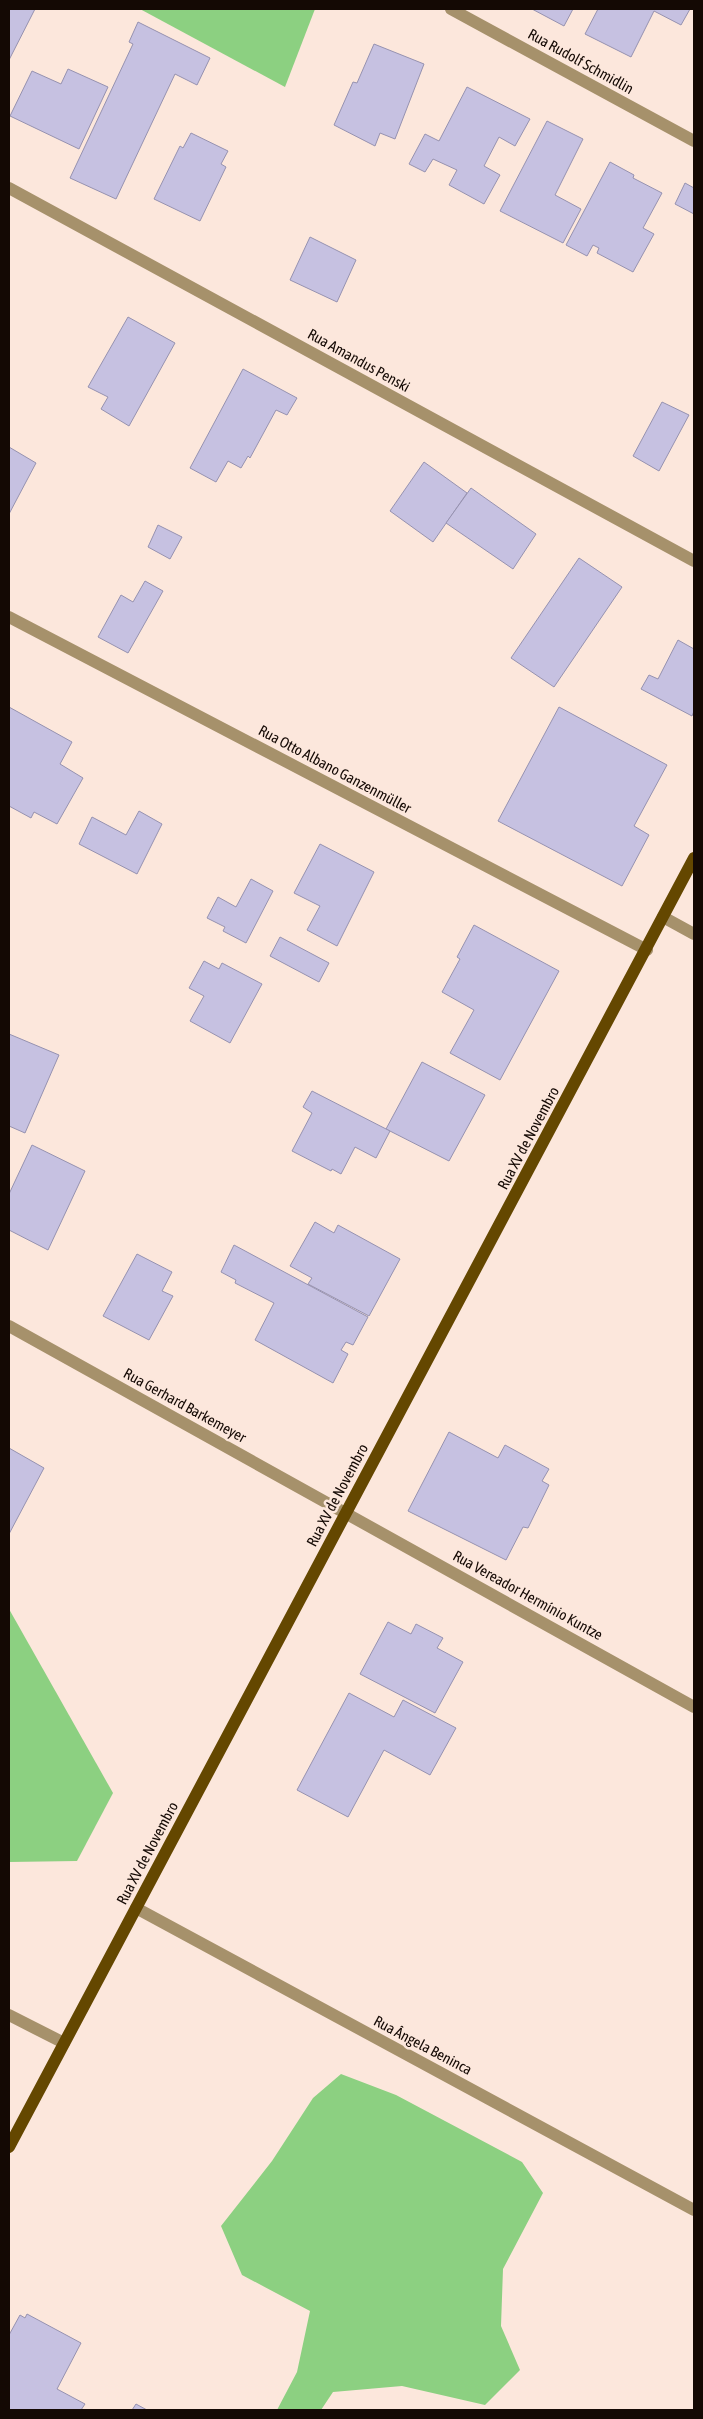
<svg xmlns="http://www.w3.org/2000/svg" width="703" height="2419" font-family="'Asap Condensed',sans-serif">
<rect width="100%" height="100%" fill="#fce7dc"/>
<g fill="#8cd081">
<path d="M140,9H315L285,87Z"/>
<path d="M9,1609L113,1793L77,1861L9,1862Z"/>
<path d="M341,2074L396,2095L522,2162L543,2193L503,2269L501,2326L520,2370L485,2405L402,2386L333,2392L321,2410H277L297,2372L310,2311L242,2275L221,2226L272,2161L313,2098Z"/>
</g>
<g fill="#c6c1e1" stroke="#9692b0">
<path d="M9,9H35L9,60Z"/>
<path d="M532,9H573L564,26Z"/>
<path d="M598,9H690L681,25L654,11L631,57L585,34Z"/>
<path d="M138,22L210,58L197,85L175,74L116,199L70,178L133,44L129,42Z"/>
<path d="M374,44L424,64L395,139L380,133L375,146L334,125L353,82L357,83Z"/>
<path d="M68,69L108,87L79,149L10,116L32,71L61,84Z"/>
<path d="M467,87L530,119L515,146L499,137L484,166L500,175L484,204L449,185L457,170L433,159L425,172L409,164L425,134L439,141Z"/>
<path d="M547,121L583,139L555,195L581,209L563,243L500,211Z"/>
<path d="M191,133L228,151L221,164L226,167L200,221L154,199L180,146L183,148Z"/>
<path d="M610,162L634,175L633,178L662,193L643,228L654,234L633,272L597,253L599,248L593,245L587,256L566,245Z"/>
<path d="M685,183L694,188V214L675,204Z"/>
<path d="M310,237L356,260L337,302L290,280Z"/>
<path d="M128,317L175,343L129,426L101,409L108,397L88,387Z"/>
<path d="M243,369L297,398L287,415L276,410L250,458L248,456L241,468L228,461L216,482L190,468Z"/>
<path d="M662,402L689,415L659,471L633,456Z"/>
<path d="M9,447L36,463L9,514Z"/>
<path d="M424,462L467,493L433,542L390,511Z"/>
<path d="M471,488L536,534L513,569L446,523Z"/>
<path d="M158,525L182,537L170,559L148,547Z"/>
<path d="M579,558L622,587L554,687L511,658Z"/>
<path d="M145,581L163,591L128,653L98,637L121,595L133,602Z"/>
<path d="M678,640L694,649V711L692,716L641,689L649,675L658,679Z"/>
<path d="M9,707L72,742L60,764L83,778L57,824L34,812L31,818L9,806Z"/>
<path d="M559,707L667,765L634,826L649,835L622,886L498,821Z"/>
<path d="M139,811L162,824L137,874L79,844L92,817L126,835Z"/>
<path d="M320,844L374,872L337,946L307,930L320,906L294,893Z"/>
<path d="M251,879L273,891L246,943L223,931L225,927L207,918L218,897L236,907Z"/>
<path d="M474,925L559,971L500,1080L450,1053L474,1010L442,992L460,959L457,957Z"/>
<path d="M280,937L329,963L319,982L270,956Z"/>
<path d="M204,961L219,969L222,963L262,984L230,1043L190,1021L204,996L189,988Z"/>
<path d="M9,1034L59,1055L25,1133L9,1126Z"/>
<path d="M422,1062L485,1095L449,1161L386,1129Z"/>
<path d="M312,1091L390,1131L376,1158L355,1147L341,1174L332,1169L331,1171L292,1151L312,1113L303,1107Z"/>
<path d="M32,1145L85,1171L48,1250L9,1230V1194Z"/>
<path d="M315,1222L334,1233L338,1225L400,1259L369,1316L308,1284L312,1278L290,1266Z"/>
<path d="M234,1245L368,1317L353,1345L346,1342L341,1350L348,1354L333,1383L255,1340L274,1303L235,1283L236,1280L221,1272Z"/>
<path d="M137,1254L172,1272L162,1291L173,1296L149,1340L103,1316Z"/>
<path d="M449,1432L498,1458L505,1445L549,1469L542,1481L549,1485L528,1528L523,1527L506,1560L408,1511Z"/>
<path d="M9,1448L44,1468L9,1534Z"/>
<path d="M388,1622L411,1634L416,1624L443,1638L437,1648L463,1662L435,1713L360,1674Z"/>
<path d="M349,1693L394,1717L403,1700L456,1728L430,1775L384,1750L348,1817L297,1790Z"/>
<path d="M27,2314L81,2343L57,2389L85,2404L81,2410H9V2335L20,2315L25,2318Z"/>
<path d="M136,2404L147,2410H132Z"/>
</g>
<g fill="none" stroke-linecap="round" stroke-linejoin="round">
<path stroke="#a6916b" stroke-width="12" d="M663,917L694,934"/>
<g stroke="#a6916b" stroke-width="12">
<path d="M451,9L694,141"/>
<path d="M9,188L694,561"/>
<path d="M9,617L647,950"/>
<path d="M9,1326L694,1707"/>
<path d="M136,1908L694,2210"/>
<path d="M9,2015L64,2043"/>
</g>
<path stroke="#644700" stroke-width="12" d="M9,2147L694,858"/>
</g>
<g text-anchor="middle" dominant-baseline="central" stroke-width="5" stroke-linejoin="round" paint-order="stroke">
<g font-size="15" fill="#140904" stroke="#fce7dc">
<text transform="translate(581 61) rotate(29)">Rua Rudolf Schmidlin</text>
<text transform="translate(359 360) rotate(29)">Rua Amandus Penski</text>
<text transform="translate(335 769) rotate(28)">Rua Otto Albano Ganzenmüller</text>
<text transform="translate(528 1138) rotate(-62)">Rua XV de Novembro</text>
<text transform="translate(185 1405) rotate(29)">Rua Gerhard Barkemeyer</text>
<text transform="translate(337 1495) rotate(-62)">Rua XV de Novembro</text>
<text transform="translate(528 1595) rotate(29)">Rua Vereador Hermínio Kuntze</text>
<text transform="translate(147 1853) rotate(-62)">Rua XV de Novembro</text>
<text transform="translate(423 2045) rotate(28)">Rua Ângela Beninca</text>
</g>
</g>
<rect width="703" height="2419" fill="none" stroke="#140904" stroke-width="20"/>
</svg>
